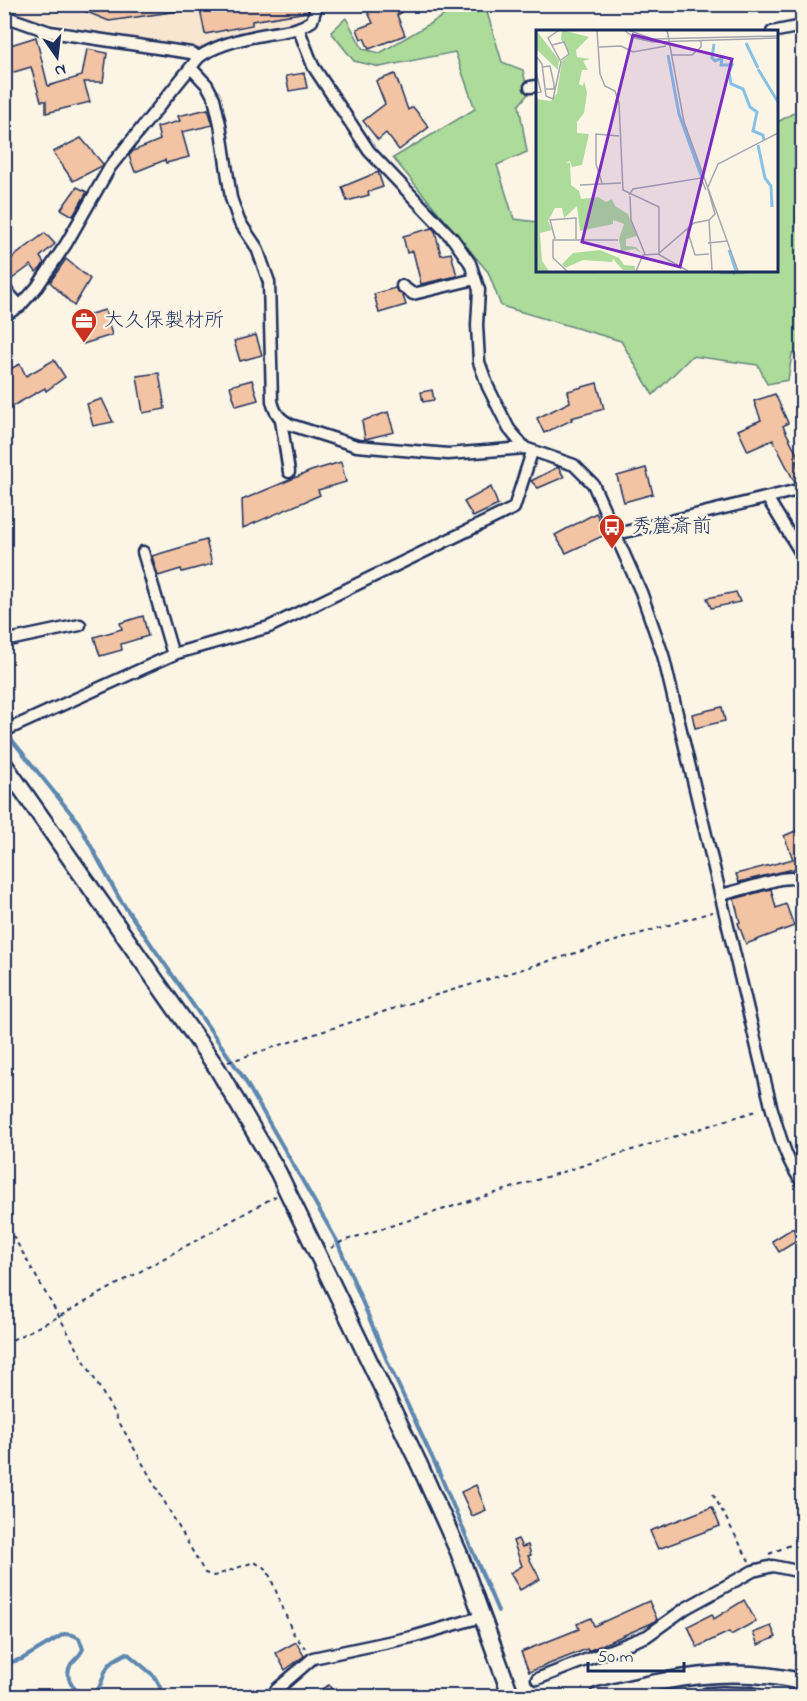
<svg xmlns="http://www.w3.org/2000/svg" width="807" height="1701" font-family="'Indie Flower','Klee One',sans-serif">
<rect width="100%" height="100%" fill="#fcf5e5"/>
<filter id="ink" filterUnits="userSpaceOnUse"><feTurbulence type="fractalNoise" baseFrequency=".0167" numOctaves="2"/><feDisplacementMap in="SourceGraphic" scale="12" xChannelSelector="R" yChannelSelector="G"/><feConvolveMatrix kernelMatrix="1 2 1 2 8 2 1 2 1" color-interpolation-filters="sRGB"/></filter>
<g filter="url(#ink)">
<path fill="#f9e6d1" d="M5,4L308,5L302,22L249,33L200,49L35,20L5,9Z"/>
<path fill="#acdb9a" stroke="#64857c" stroke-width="1.5" d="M486,9L502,62L523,70L528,94L519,105L527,152L497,165L514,219L537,222V270H776V123L802,108V353L792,354L788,380L767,384L758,365L692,356L653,395L621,341L501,306L488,272L393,158L475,109L455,52L380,67L354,61L331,32L346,18L363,49L380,53L453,10Z"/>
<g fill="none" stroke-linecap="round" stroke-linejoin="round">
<g stroke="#5c87b0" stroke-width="4">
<path d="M4,730L78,822L119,898L243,1077L337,1241L388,1363L438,1470L498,1611"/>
<path d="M4,1664L22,1659L64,1634L73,1635L79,1638L83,1649C80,1656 75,1659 71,1664C63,1677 74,1691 85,1696"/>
<path d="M88,1696C102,1692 101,1679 107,1668C111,1660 120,1657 127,1653L154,1676L165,1696"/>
</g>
</g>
<g fill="#f3c4a3" stroke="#1b2f5e" stroke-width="1.5">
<path d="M67,4H178V11L109,21Z"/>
<path d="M199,4H309L307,12L252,21V25L205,34Z"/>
<path d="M374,4H397L401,13L397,15L405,35L369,49L364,38L361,39L357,29L373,23L366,8Z"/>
<path d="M36,37L48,86L82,76L87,49L107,53L103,82H84L90,102L46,113V101H41L31,67L4,75V47Z"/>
<path d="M304,73L307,88L289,91L286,76Z"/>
<path d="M395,74L408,110L413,107L429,127L399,150L386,133L378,140L363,121L385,104L376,81Z"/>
<path d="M208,109L213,125L182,132L189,157L166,163L165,160L135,172L129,156L133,151L160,140L157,127L180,121L178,116Z"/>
<path d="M81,138L103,164L102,166L73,181L53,152Z"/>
<path d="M378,172L383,187L368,192L369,195L347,201L342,187Z"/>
<path d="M77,187L87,192L73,216L61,209Z"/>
<path d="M432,228L435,231L441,255L451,253L457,276L421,284L413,251L407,253L403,236Z"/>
<path d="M45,233L55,244L40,257L44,263L41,268L36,272L31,265L12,279L4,268V264Z"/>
<path d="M66,259L90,279L74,306L50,282Z"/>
<path d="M395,288L403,296L406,305L379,313L374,294Z"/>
<path d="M105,310L112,335L83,344L76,318Z"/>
<path d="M256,335L262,355L240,361L234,341Z"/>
<path d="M54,360L65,377L46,391L45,388L11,407L4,395V372L20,364L26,376Z"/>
<path d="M159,373L165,409L143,413L137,376Z"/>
<path d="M252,380L258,400L236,406L230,386Z"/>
<path d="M597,383L604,409L571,418L572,420L544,433L537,418L570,402L568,391Z"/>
<path d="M432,390L434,400L423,402L421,392Z"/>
<path d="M775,394L788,423L783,426L800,460L796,462L802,482L795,483L773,440L748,451L738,430L761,420L754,401Z"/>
<path d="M102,399L113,422L93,426L87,404Z"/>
<path d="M388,412L394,432L365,439L362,421Z"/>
<path d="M341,462L346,482L318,490L320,495L243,528L242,500L311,471Z"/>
<path d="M558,467L564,477L538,488L531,481Z"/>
<path d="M646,468L653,494L624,502L617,476Z"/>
<path d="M491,487L498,505L473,517L464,502Z"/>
<path d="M596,513L607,534L566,553L555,535Z"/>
<path d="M206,540L212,564L182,572L181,569L158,576L152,556Z"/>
<path d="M736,592L740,602L711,608L707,598Z"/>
<path d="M143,616L148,636L121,644L122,650L100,656L94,637L122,629L120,623Z"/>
<path d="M722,707L725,721L695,728L692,714Z"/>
<path d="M802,828V870H798L797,868L739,882L736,874L793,859L784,836Z"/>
<path d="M771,889L776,908L786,904L794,926L746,944L738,923L740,922L734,899Z"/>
<path d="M793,1228L800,1239L779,1252L772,1241Z"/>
<path d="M476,1485L486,1510L472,1516L461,1492Z"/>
<path d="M712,1507L720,1526L658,1549L650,1531Z"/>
<path d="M518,1539L522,1547L528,1545L531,1555L528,1556L540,1579L520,1590L510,1573L522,1566L513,1541Z"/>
<path d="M744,1600L756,1621L731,1635L729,1632L697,1647L688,1626L712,1614L714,1619Z"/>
<path d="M649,1601L657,1619L652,1623L597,1647L588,1651L587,1649L529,1672L521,1652L579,1629L577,1624L591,1618L594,1626Z"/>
<path d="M771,1626L776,1637L758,1645L753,1633Z"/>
<path d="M296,1642L304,1656L285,1670L276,1653Z"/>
<path d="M329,1685L336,1696H308Z"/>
</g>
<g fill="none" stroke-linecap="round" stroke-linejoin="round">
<g stroke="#1b2f5e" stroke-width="15">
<g id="street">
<path d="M4,16L50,32L191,53L199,57L110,167L66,244L37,287L20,306L4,316"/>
<path d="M299,30L313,66L369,151L453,239L470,263L479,290L477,325L479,362L488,387L509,429L525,448L574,465L593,484L641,592L663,655L771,1106C779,1132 785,1160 802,1182"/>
<path d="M772,32L802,26"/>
<path d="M199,57C218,44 244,38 267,34C287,30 295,32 312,21L317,4"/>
<path d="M191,68L207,85L214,98L220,124L231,198L239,221L257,248L269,282L272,401C275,414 280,419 291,425L357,446L448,454L525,448"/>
<path d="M530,87L537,86"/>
<path d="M402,286L413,294L475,279"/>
<path d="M4,288L20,306"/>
<path d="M281,420L289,472"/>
<path d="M768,499L802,555"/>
<path d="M617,534L802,489"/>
<path d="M143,552L173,655"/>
<path d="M4,641L80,625"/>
<path d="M4,719L11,728L177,653L269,627L514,508L532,452"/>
<path d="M721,895L780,879L802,877"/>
<path d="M537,1679L647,1636L686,1608L753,1571L773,1566L802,1572"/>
<path d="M274,1696L276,1690L313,1658L412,1637L481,1617"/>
</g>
</g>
<g stroke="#1b2f5e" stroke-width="20">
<g id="secondary">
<path d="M4,764L217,1068L278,1172L419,1464L459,1553L511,1696"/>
<path d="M598,1696C667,1678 732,1665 802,1682"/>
<path d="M707,1696L722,1695L754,1696"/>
</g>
</g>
<g stroke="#1b2f5e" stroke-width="2" stroke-dasharray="4.5 4.5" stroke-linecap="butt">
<path d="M228,1062L423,999L712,912"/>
<path d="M4,1220L205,1573L214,1576L254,1562L267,1569L293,1633L305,1648"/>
<path d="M331,1248L343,1241L759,1110"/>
<path d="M4,1344L60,1316L276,1196"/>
<path d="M713,1494L749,1561"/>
<path d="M769,1554L802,1540"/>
</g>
<use href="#street" stroke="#fcf5e5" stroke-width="10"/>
<use href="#secondary" stroke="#fcf5e5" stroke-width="15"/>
</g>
</g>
<defs>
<g id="office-pin" transform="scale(1.35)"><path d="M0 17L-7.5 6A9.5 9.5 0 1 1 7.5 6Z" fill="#c8321e" stroke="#fcf5e5"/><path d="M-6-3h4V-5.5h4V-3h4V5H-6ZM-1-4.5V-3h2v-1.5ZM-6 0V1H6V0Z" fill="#fff"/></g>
<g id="bus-pin" transform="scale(1.35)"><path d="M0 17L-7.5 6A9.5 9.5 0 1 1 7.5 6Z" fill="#c8321e" stroke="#fcf5e5"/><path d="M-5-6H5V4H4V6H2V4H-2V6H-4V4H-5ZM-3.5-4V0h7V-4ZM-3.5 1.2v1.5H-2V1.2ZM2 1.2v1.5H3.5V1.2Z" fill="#fff"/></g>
</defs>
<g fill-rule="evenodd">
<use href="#office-pin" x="84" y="321"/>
<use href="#bus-pin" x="612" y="527"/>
</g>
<g text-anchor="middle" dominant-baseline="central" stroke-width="4.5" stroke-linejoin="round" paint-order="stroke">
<g font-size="20" fill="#1b2f5e" stroke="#fcf5e5" text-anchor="start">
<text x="104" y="321">大久保製材所</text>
<text x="632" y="527">秀麓斎前</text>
</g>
</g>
<g transform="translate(536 30)">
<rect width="242" height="242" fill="#fcf5e5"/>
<path d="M0,0L23,30L22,40L0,19ZM26,0L53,7L40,20L41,27L54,29L47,31L52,40H46L43,54L47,56L48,51L51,63L48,83L41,92V103L53,104L46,135L36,137L34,131L30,133H34L35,155L43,161L45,169L62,167L70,172L76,169L79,176L92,184L101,206L90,209V216L100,217L105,223L99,219L85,221L83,209L88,194L77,190V194L44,201L41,176L28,188L26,178H19L12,191L16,200L4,203L6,231L13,241H0V69L15,71L21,63L26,31L34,24L25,9ZM64,220L83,228L88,235L99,236V240H87L77,229L76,232L47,230L29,238L26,234L37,223Z" fill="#acdb9a"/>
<path fill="none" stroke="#87c2e6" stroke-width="3" d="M210,13L222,38M178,14L176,28L179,31L186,28L185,35H196L193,42L195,54L207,59L214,77L221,82L217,101L227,105L228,110M132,25L143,84L166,148M222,39L242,72M222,115L229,148L235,156L236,177M193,220L200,241"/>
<path fill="none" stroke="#a2a6af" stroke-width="1.5" d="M61,0L64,44L69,56L79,61L83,73L87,160L123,177V223M88,0L99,8L117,12L242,8M92,0L117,9L242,6M131,0L148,92L202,241M16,15L28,12L33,24L25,30M63,17L85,16L97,22L130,16M135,25H156L165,17V10M0,26L6,34L10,66L17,69L25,32L12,8L23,0M6,37L14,36L18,54V59H10M0,42L5,62L0,63M66,153L60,134V104L83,106M44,155L85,153M172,157L182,134L242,103M93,165L97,159L165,148L170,160M94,166L95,190L109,224M173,190L176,240M151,199L159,225L173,224M19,209L14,190L40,188V209M172,213L191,211M31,241L17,228V210H82M100,241L107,225L122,224M152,241L122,224L158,193L173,190L179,184L172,159"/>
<path fill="#7b2cbf" fill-opacity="0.15" stroke="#7b2cbf" stroke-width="3" d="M97,5L196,29L144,237L46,212Z"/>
<rect width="242" height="242" fill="none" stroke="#1b2f5e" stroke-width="3"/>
</g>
<rect width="807" height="1701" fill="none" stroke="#fcf5e5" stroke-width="24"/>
<rect x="12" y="12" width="783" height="1677" fill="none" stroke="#1b2f5e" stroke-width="2" filter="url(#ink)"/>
<g transform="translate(57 57) rotate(166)" stroke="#fcf5e5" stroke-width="4.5" paint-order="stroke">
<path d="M0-4.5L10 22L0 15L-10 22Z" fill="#1b2f5e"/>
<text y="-9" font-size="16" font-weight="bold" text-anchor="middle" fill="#1b2f5e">N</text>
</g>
<path d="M588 1662v9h96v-9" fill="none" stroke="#1b2f5e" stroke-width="3"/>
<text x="597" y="1662" font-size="18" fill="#1b2f5e" stroke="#fcf5e5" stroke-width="4.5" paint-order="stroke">50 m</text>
</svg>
